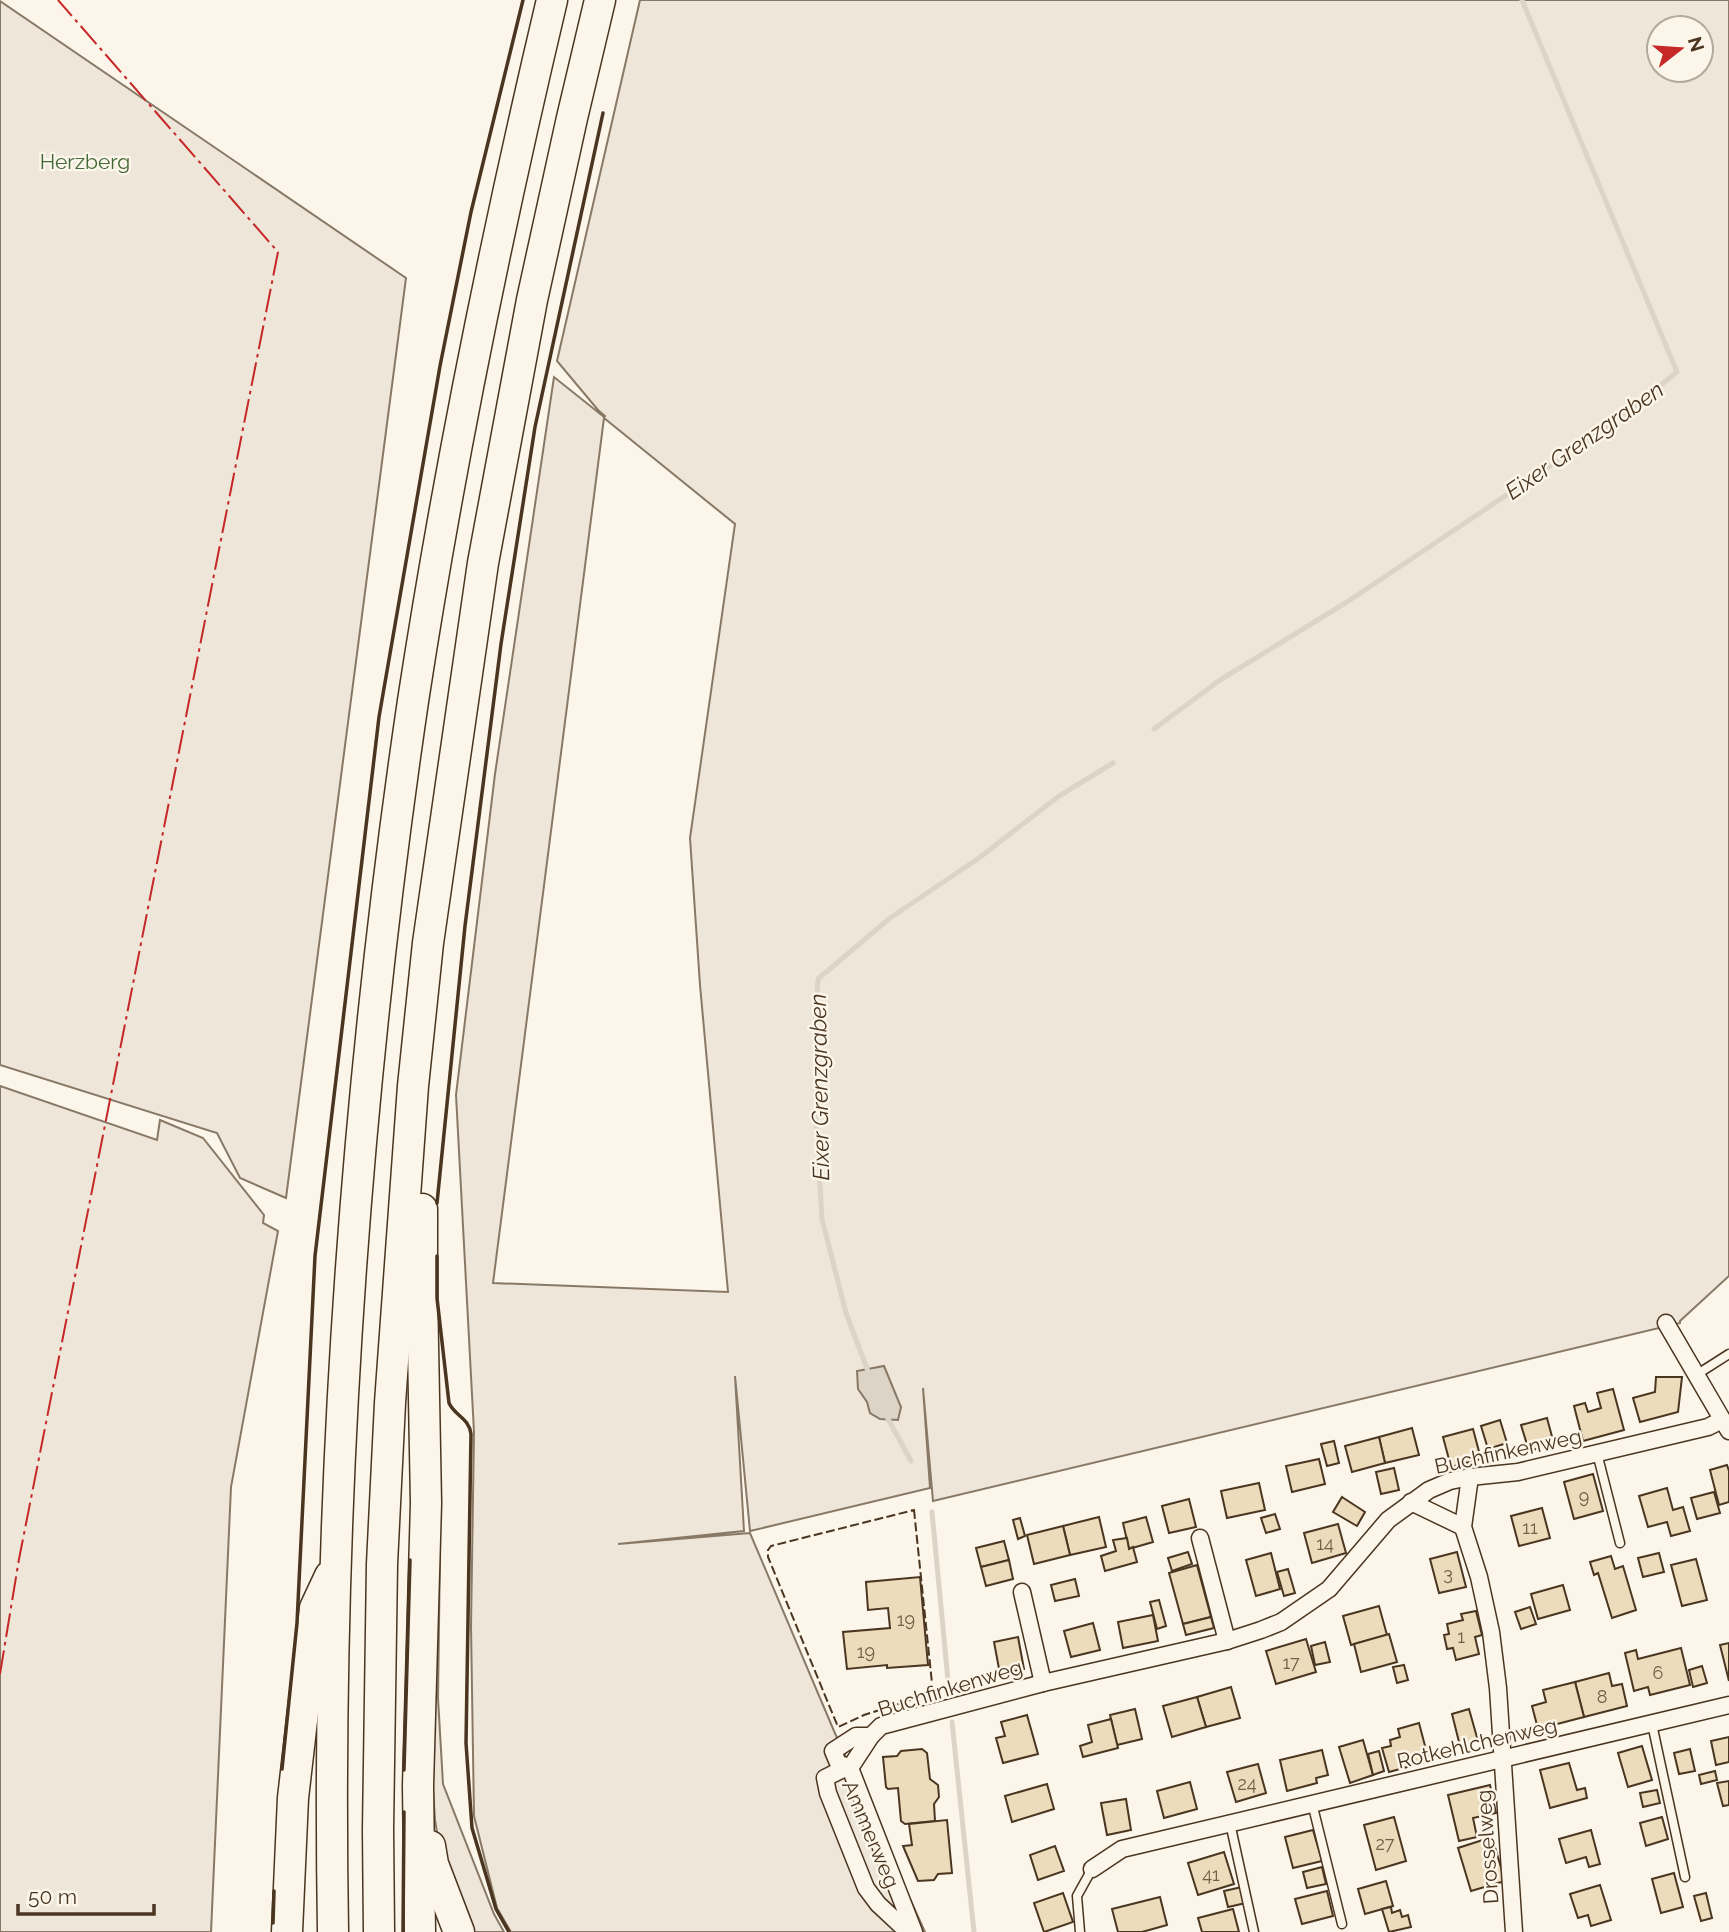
<svg xmlns="http://www.w3.org/2000/svg" width="1729" height="1932" font-family="Raleway,sans-serif">
<rect width="100%" height="100%" fill="#fbf6e9"/>
<g fill="#ede6d9" stroke="#887966" stroke-width="2" fill-rule="evenodd">
<path d="M640,0H1729V1276L1680,1321V1323L933,1501L923,1388L930,1488L750,1531L735,1376L744,1531L618,1544L750,1533L834,1731L925,1932H511L497,1908L474,1816L471,1626L474,1432L456,1095L495,774L554,377L604,417L605,416L598,410L557,361ZM1659,28H1701V70H1659ZM604,418L735,524L690,838L700,985L728,1292L493,1283Z"/>
<path d="M0,1L406,278L286,1198L240,1178L217,1133L0,1065Z"/>
<path d="M0,1086L157,1140L160,1120L203,1138L264,1215L263,1223L278,1231L231,1487L211,1932H0Z"/>
<path d="M432,1551H440L438,1698L443,1784L494,1914L504,1932H466L443,1868L435,1820L432,1775Z"/>
</g>
<path fill="#dcd4c6" stroke="#887966" stroke-width="2" d="M884,1366L901,1407L898,1420L880,1419L870,1413L867,1402L858,1389L857,1371Z"/>
<g fill="none" stroke-linecap="round" stroke-linejoin="round">
<g stroke="#dcd4c6" stroke-width="5">
<path d="M1154,729L1220,680L1347,602L1614,423L1677,372L1522,0"/>
<path d="M869,1374L846,1313L822,1219L816,1117L815,1026L818,979L890,918L979,858L1059,796L1113,763"/>
<path d="M886,1415L911,1461"/>
<path d="M932,1512L949,1691"/>
<path d="M952,1722L974,1932"/>
</g>
</g>
<g fill="#ecdcbc" stroke="#4a3520" stroke-width="2">
<path d="M1656,1377H1682L1678,1412L1640,1422L1633,1398L1655,1392Z"/>
<path d="M1613,1389L1624,1430L1583,1441L1574,1406L1585,1403L1588,1412L1601,1408L1597,1393Z"/>
<path d="M1547,1418L1554,1444L1529,1451L1521,1425Z"/>
<path d="M1500,1420L1507,1443L1488,1449L1481,1426Z"/>
<path d="M1412,1428L1419,1455L1385,1463L1379,1437Z"/>
<path d="M1473,1429L1481,1459L1451,1467L1443,1437Z"/>
<path d="M1379,1437L1385,1463L1352,1472L1345,1446Z"/>
<path d="M1334,1441L1339,1463L1327,1466L1321,1444Z"/>
<path d="M1319,1459L1325,1484L1292,1492L1286,1466Z"/>
<path d="M1727,1465L1729,1471V1502L1719,1505L1710,1470Z"/>
<path d="M1394,1468L1399,1490L1381,1494L1376,1472Z"/>
<path d="M1593,1474L1603,1511L1574,1519L1564,1482Z"/>
<path d="M1259,1483L1265,1510L1227,1518L1221,1491Z"/>
<path d="M1667,1488L1673,1510L1683,1507L1690,1531L1671,1536L1667,1522L1648,1527L1639,1496Z"/>
<path d="M1714,1492L1720,1513L1697,1519L1691,1498Z"/>
<path d="M1342,1497L1365,1512L1357,1526L1333,1512Z"/>
<path d="M1189,1499L1196,1527L1169,1533L1162,1506Z"/>
<path d="M1542,1508L1550,1538L1519,1546L1511,1516Z"/>
<path d="M1275,1514L1280,1529L1266,1533L1261,1518Z"/>
<path d="M1099,1517L1106,1547L1070,1555L1063,1526Z"/>
<path d="M1146,1517L1153,1542L1129,1549L1123,1523Z"/>
<path d="M1020,1518L1025,1536L1018,1539L1013,1520Z"/>
<path d="M1338,1524L1346,1553L1312,1563L1304,1533Z"/>
<path d="M1063,1526L1070,1555L1034,1564L1027,1535Z"/>
<path d="M1127,1538L1129,1549L1133,1547L1137,1562L1105,1571L1101,1556L1116,1551L1113,1540Z"/>
<path d="M1004,1541L1009,1560L981,1567L976,1548Z"/>
<path d="M1188,1552L1192,1564L1172,1571L1168,1558Z"/>
<path d="M1457,1552L1466,1587L1439,1593L1430,1559Z"/>
<path d="M1271,1553L1280,1589L1256,1596L1246,1560Z"/>
<path d="M1659,1553L1664,1572L1643,1577L1638,1558Z"/>
<path d="M1611,1556L1615,1569L1623,1566L1636,1610L1612,1618L1598,1573L1594,1575L1590,1562Z"/>
<path d="M1696,1559L1707,1600L1682,1606L1671,1565Z"/>
<path d="M1009,1560L1013,1579L986,1586L981,1567Z"/>
<path d="M1197,1565L1211,1617L1183,1624L1169,1573Z"/>
<path d="M1288,1569L1295,1593L1284,1596L1277,1572Z"/>
<path d="M920,1577L928,1665L887,1668V1665L847,1669L843,1632L890,1628L888,1608L868,1610L866,1582Z"/>
<path d="M1075,1579L1079,1596L1055,1601L1051,1585Z"/>
<path d="M1563,1585L1570,1610L1538,1619L1531,1594Z"/>
<path d="M1159,1600L1166,1626L1157,1629L1150,1602Z"/>
<path d="M1379,1606L1387,1635L1351,1645L1343,1616Z"/>
<path d="M1530,1607L1536,1624L1521,1629L1515,1612Z"/>
<path d="M1476,1611L1482,1635L1475,1637L1479,1654L1456,1660L1453,1648L1447,1649L1444,1635L1449,1634L1447,1624L1463,1620L1461,1614Z"/>
<path d="M1153,1615L1158,1641L1123,1648L1118,1622Z"/>
<path d="M1211,1617L1214,1628L1186,1635L1183,1624Z"/>
<path d="M1093,1623L1100,1650L1071,1657L1064,1631Z"/>
<path d="M1389,1634L1397,1662L1361,1672L1354,1644Z"/>
<path d="M1018,1637L1024,1669L1000,1674L994,1642Z"/>
<path d="M1306,1639L1316,1672L1276,1684L1266,1651Z"/>
<path d="M1325,1642L1330,1662L1315,1665L1311,1646Z"/>
<path d="M1729,1643V1681L1720,1645Z"/>
<path d="M1681,1648L1690,1685L1650,1695L1648,1687L1634,1691L1625,1653L1636,1650L1638,1659Z"/>
<path d="M1404,1665L1408,1680L1397,1683L1393,1667Z"/>
<path d="M1702,1666L1707,1683L1693,1687L1689,1670Z"/>
<path d="M1609,1673L1612,1686L1622,1684L1627,1706L1584,1717L1575,1682Z"/>
<path d="M1575,1682L1584,1717L1538,1729L1532,1706L1546,1702L1543,1690Z"/>
<path d="M1231,1687L1240,1718L1206,1727L1197,1697Z"/>
<path d="M1197,1697L1206,1727L1172,1737L1163,1706Z"/>
<path d="M1135,1709L1142,1739L1117,1745L1110,1715Z"/>
<path d="M1469,1709L1478,1741L1460,1746L1452,1714Z"/>
<path d="M1027,1715L1038,1754L1003,1763L996,1738L1005,1736L1001,1722Z"/>
<path d="M1111,1719L1118,1748L1083,1757L1080,1746L1092,1742L1088,1725Z"/>
<path d="M1419,1723L1429,1761L1389,1772L1382,1748L1391,1746L1390,1740L1400,1737L1398,1729Z"/>
<path d="M1729,1737V1762L1716,1765L1711,1741Z"/>
<path d="M1363,1740L1373,1775L1350,1783L1339,1747Z"/>
<path d="M1642,1746L1652,1780L1628,1787L1618,1753Z"/>
<path d="M922,1749L927,1753L930,1779L938,1785L939,1797L934,1804L935,1821L905,1824L901,1821L898,1788L888,1789L886,1787L883,1757L897,1756L901,1751Z"/>
<path d="M1690,1749L1695,1771L1679,1774L1674,1753Z"/>
<path d="M1322,1750L1328,1775L1316,1778L1317,1783L1287,1791L1280,1760Z"/>
<path d="M1379,1751L1384,1771L1373,1775L1368,1754Z"/>
<path d="M1569,1763L1577,1790L1585,1788L1587,1798L1550,1808L1540,1770Z"/>
<path d="M1258,1764L1266,1793L1236,1802L1227,1772Z"/>
<path d="M1715,1771L1717,1780L1701,1784L1699,1775Z"/>
<path d="M1729,1781V1805L1723,1806L1717,1783Z"/>
<path d="M1190,1782L1197,1809L1164,1818L1157,1791Z"/>
<path d="M1047,1784L1054,1809L1012,1822L1005,1796Z"/>
<path d="M1490,1785L1496,1813L1473,1818L1477,1837L1459,1841L1448,1795Z"/>
<path d="M1657,1790L1660,1803L1643,1807L1640,1793Z"/>
<path d="M1126,1799L1131,1830L1107,1835L1101,1803Z"/>
<path d="M1394,1817L1406,1861L1376,1870L1364,1825Z"/>
<path d="M1662,1817L1668,1839L1646,1846L1640,1823Z"/>
<path d="M947,1820L952,1873L938,1874L934,1880L918,1881L903,1846L912,1845L909,1824Z"/>
<path d="M1313,1830L1322,1861L1293,1868L1285,1837Z"/>
<path d="M1591,1830L1600,1864L1589,1867L1586,1857L1566,1863L1559,1839Z"/>
<path d="M1492,1837L1505,1881L1471,1891L1458,1848Z"/>
<path d="M1055,1846L1064,1871L1038,1880L1030,1855Z"/>
<path d="M1224,1852L1234,1884L1198,1895L1188,1863Z"/>
<path d="M1322,1867L1326,1884L1307,1888L1303,1872Z"/>
<path d="M1674,1873L1683,1907L1661,1913L1652,1879Z"/>
<path d="M1386,1881L1393,1906L1365,1914L1358,1889Z"/>
<path d="M1600,1885L1611,1920L1591,1926L1588,1915L1578,1918L1570,1894Z"/>
<path d="M1242,1887L1246,1903L1228,1907L1224,1891Z"/>
<path d="M1327,1891L1333,1916L1302,1924L1295,1899Z"/>
<path d="M1063,1893L1073,1922L1044,1932L1034,1903Z"/>
<path d="M1706,1893L1712,1918L1701,1921L1694,1896Z"/>
<path d="M1160,1897L1167,1925L1142,1932H1118L1112,1909Z"/>
<path d="M1391,1907L1392,1913L1400,1910L1402,1917L1408,1915L1411,1927L1389,1932L1382,1909Z"/>
<path d="M1233,1909L1239,1932H1202L1198,1918Z"/>
</g>
<g fill="none" stroke-linecap="round" stroke-linejoin="round">
<g stroke="#4a3520" stroke-width="11">
<g id="lane">
<path d="M1696,1375L1729,1354"/>
<path d="M1597,1453L1620,1543"/>
<path d="M1652,1724L1685,1877"/>
<path d="M1312,1803L1342,1924"/>
<path d="M1230,1823L1254,1932"/>
<path d="M1080,1932L1077,1896L1092,1869"/>
</g>
</g>
<g stroke="#4a3520" stroke-width="19">
<g id="street">
<path d="M1666,1323L1729,1431"/>
<path d="M1470,1477L1463,1527L1479,1577L1491,1632L1498,1688L1514,1932"/>
<path d="M1411,1502L1463,1527"/>
<path d="M1200,1538L1227,1641"/>
<path d="M1022,1592L1043,1683"/>
<path d="M850,1768L871,1736"/>
<path d="M841,1770L833,1751L856,1736H871L881,1726L1043,1683L1227,1641L1261,1630L1281,1622L1329,1589L1388,1520L1429,1490L1450,1481L1470,1477L1518,1472L1708,1427L1722,1420"/>
<path d="M1092,1869L1122,1849L1729,1705"/>
<path d="M908,1932L878,1904L866,1888L828,1793L825,1778L841,1770L843,1765L850,1768L914,1932"/>
</g>
</g>
<g stroke="#4a3520" stroke-width="33">
<g id="highway">
<path d="M430,1846L433,1864L459,1932"/>
<path d="M287,1932L293,1798L315,1608L330,1576"/>
<path d="M333,1932C326,1521 353,1108 413,701C449,466 497,232 552,0"/>
<path d="M379,1932L378,1830L382,1564L390,1403L413,1086L428,943L483,563L532,300L572,118L600,0"/>
<path d="M420,1932L418,1786L426,1503L422,1292V1209"/>
</g>
</g>
<use href="#lane" stroke="#fbf6e9" stroke-width="8"/>
<use href="#street" stroke="#fbf6e9" stroke-width="16"/>
<use href="#highway" stroke="#fbf6e9" stroke-width="30"/>
<path stroke="#4a3520" stroke-width="2" stroke-dasharray="9 3.5" stroke-linecap="butt" d="M914,1510L933,1693L864,1715L838,1727L768,1557V1550L771,1546Z"/>
<g stroke="#4a3520" stroke-width="3.5">
<path d="M437,1203L465,926L501,644L535,427L603,113"/>
<path d="M437,1256V1298L449,1403C455,1416 469,1418 471,1434L466,1743L472,1828L496,1909L509,1932"/>
<path d="M282,1769L297,1623L315,1256L379,717L440,366L471,212L523,0"/>
<path d="M404,1770L410,1560"/>
<path d="M273,1923L274,1891"/>
<path d="M403,1932L404,1812"/>
</g>
<path stroke="#c62828" stroke-width="2" stroke-dasharray="24 5 3.5 5" stroke-linecap="butt" d="M0,1674L19,1559L278,252L58,0"/>
</g>
<g text-anchor="middle" dominant-baseline="central" stroke-width="5" stroke-linejoin="round" paint-order="stroke">
<g font-size="18" fill="#725f47">
<text x="1584" y="1496">9</text>
<text x="1530" y="1527">11</text>
<text x="1325" y="1543">14</text>
<text x="1448" y="1573">3</text>
<text x="906" y="1619">19</text>
<text x="1461" y="1636">1</text>
<text x="866" y="1651">19</text>
<text x="1291" y="1662">17</text>
<text x="1658" y="1672">6</text>
<text x="1602" y="1696">8</text>
<text x="1247" y="1783">24</text>
<text x="1385" y="1843">27</text>
<text x="1211" y="1874">41</text>
</g>
<g font-size="21" fill="#436837" stroke="#fbf6e9">
<text x="85" y="161">Herzberg</text>
</g>
<g font-size="21" fill="#4a3520" stroke="#fbf6e9">
<text transform="translate(1508 1451) rotate(-12)">Buchfinkenweg</text>
<text transform="translate(950 1688) rotate(-17)">Buchfinkenweg</text>
<text transform="translate(1477 1743) rotate(-13)">Rotkehlchenweg</text>
<text transform="translate(871 1834) rotate(67)">Ammerweg</text>
<text transform="translate(1487 1847) rotate(-94)">Drosselweg</text>
</g>
<g font-size="23" font-style="italic" fill="#4a3520" stroke="#fbf6e9">
<text transform="translate(1584 440) rotate(-35)">Eixer Grenzgraben</text>
<text transform="translate(819 1087) rotate(-91)">Eixer Grenzgraben</text>
</g>
</g>
<g transform="translate(1680 49) rotate(73)"><circle r="33" fill="#fbf6e9" stroke="#b4a999" stroke-width="2"/>
<path d="M0-5L12 26L0 18L-12 26Z" fill="#c62828"/>
<text y="-10" font-size="19" font-weight="bold" text-anchor="middle" fill="#4a3520">N</text>
</g>
<path d="M18 1904v10h136v-10" fill="none" stroke="#4a3520" stroke-width="3.5"/>
<text x="28" y="1904" font-size="21" fill="#4a3520" stroke="#fbf6e9" stroke-width="5" paint-order="stroke">50 m</text>
</svg>
